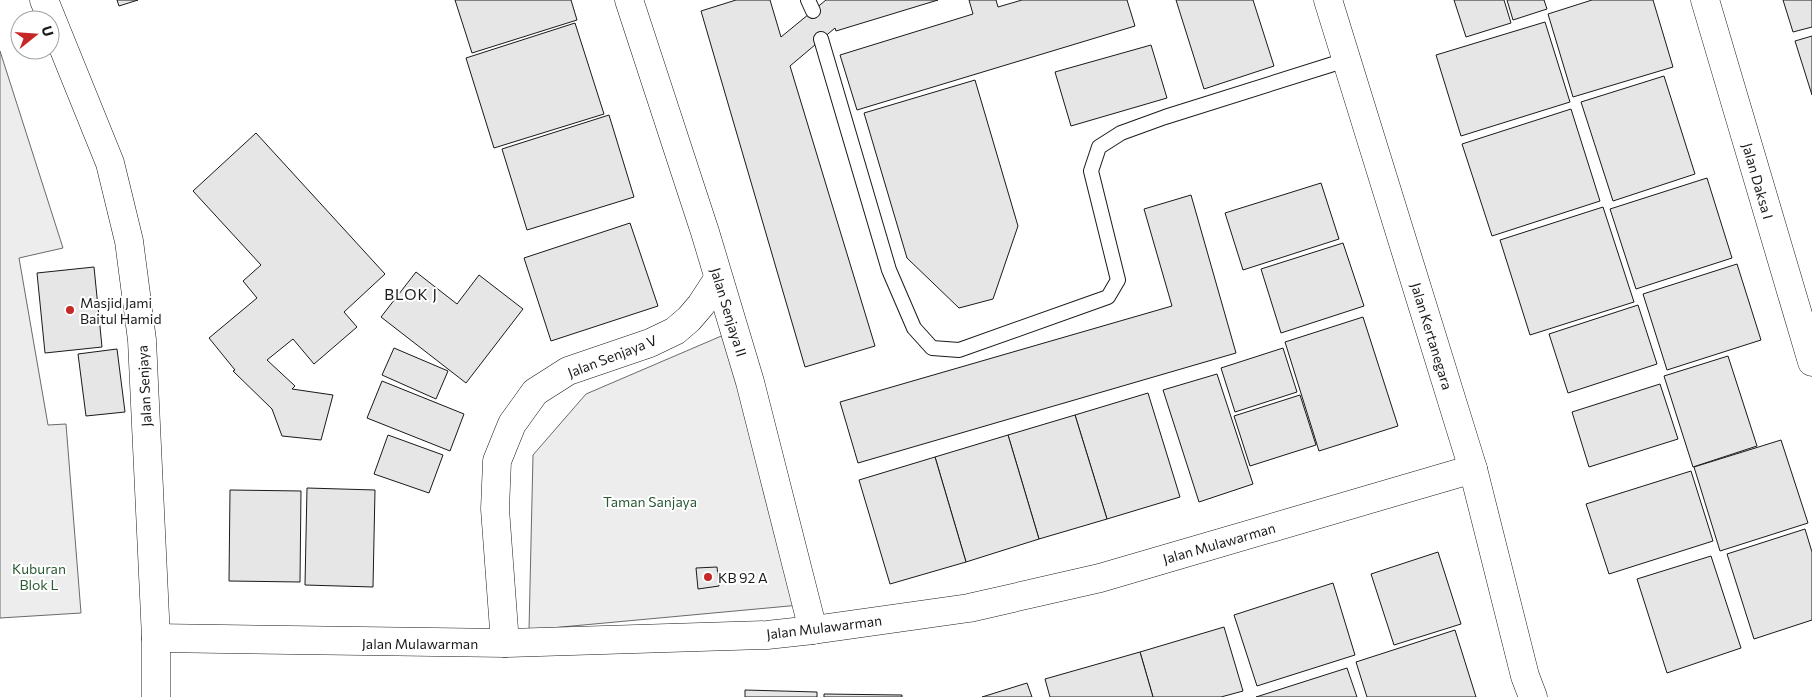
<svg xmlns="http://www.w3.org/2000/svg" width="1812" height="697" font-family="Commissioner,sans-serif">
<rect width="100%" height="100%" fill="#fff"/>
<g fill="#ededed" stroke="#6a6a6a">
<path d="M0,51L63,248L19,258L48,425L66,424L81,613L0,618Z"/>
<path d="M726,334L800,605L529,630L533,455L586,394Z"/>
</g>
<g fill="#e6e6e6" stroke="#1a1a1a">
<path d="M117,0H138L119,6Z"/>
<path d="M455,0H571L577,20L472,53Z"/>
<path d="M736,0H770L781,37L826,0H938L836,31L835,28L790,66L875,346L805,367L701,11Z"/>
<path d="M969,0H996L998,7L1022,0H1127L1135,26L857,110L840,55L973,14Z"/>
<path d="M1176,0H1253L1274,66L1204,89Z"/>
<path d="M1454,0H1504L1511,23L1466,37Z"/>
<path d="M1507,0H1544L1547,9L1513,20Z"/>
<path d="M1592,0H1653L1673,67L1573,97L1548,14Z"/>
<path d="M1783,0H1812V27L1793,32Z"/>
<path d="M1545,22L1570,102L1461,136L1436,55Z"/>
<path d="M575,23L604,114L494,148L466,58Z"/>
<path d="M1812,36V95L1795,41Z"/>
<path d="M1151,45L1167,98L1071,126L1055,72Z"/>
<path d="M1664,76L1695,174L1613,201L1581,102Z"/>
<path d="M975,80L1018,226L993,299L959,308L907,258L864,113Z"/>
<path d="M1571,109L1600,201L1492,236L1462,144Z"/>
<path d="M609,115L634,197L527,230L502,149Z"/>
<path d="M256,133L385,274L344,312L357,327L314,364L293,339L267,360L295,386L292,389L333,395L321,440L282,436L272,409L233,371L235,370L209,338L257,298L243,281L261,265L193,191Z"/>
<path d="M1707,178L1732,258L1636,289L1610,209Z"/>
<path d="M1321,183L1339,239L1243,270L1225,213Z"/>
<path d="M1191,195L1236,353L858,463L840,402L1172,306L1144,209Z"/>
<path d="M1603,207L1634,302L1530,335L1500,240Z"/>
<path d="M630,223L658,306L551,341L524,258Z"/>
<path d="M1343,243L1364,306L1281,333L1261,269Z"/>
<path d="M1737,264L1761,340L1667,370L1643,294Z"/>
<path d="M94,267L102,347L45,353L37,273Z"/>
<path d="M416,272L457,304L479,275L523,309L466,383L381,317Z"/>
<path d="M1638,305L1657,364L1568,393L1549,334Z"/>
<path d="M1363,317L1398,426L1319,451L1285,342Z"/>
<path d="M394,348L448,371L436,399L382,375Z"/>
<path d="M1283,348L1297,392L1235,412L1221,368Z"/>
<path d="M117,349L125,412L86,416L78,354Z"/>
<path d="M1728,356L1757,446L1693,467L1664,376Z"/>
<path d="M1217,374L1253,484L1199,502L1163,390Z"/>
<path d="M382,381L464,414L450,451L367,418Z"/>
<path d="M1660,384L1678,439L1589,467L1572,412Z"/>
<path d="M1148,393L1180,497L1107,519L1075,415Z"/>
<path d="M1300,395L1316,445L1250,466L1234,416Z"/>
<path d="M1075,415L1107,519L1039,539L1008,435Z"/>
<path d="M388,435L443,455L429,493L374,474Z"/>
<path d="M1008,435L1039,539L966,562L935,457Z"/>
<path d="M1781,440L1808,523L1720,551L1694,467Z"/>
<path d="M935,457L966,562L890,584L859,480Z"/>
<path d="M1691,471L1713,541L1609,574L1586,504Z"/>
<path d="M307,488L375,490L373,587L305,585Z"/>
<path d="M230,490L301,491L300,582L229,581Z"/>
<path d="M1805,529L1812,552V620L1754,639L1727,554Z"/>
<path d="M1438,552L1461,624L1394,645L1371,574Z"/>
<path d="M1711,556L1741,648L1667,673L1637,579Z"/>
<path d="M717,567L719,586L698,589L696,568Z"/>
<path d="M1333,583L1355,655L1257,686L1234,615Z"/>
<path d="M1224,627L1243,691L1221,697H1153L1140,652Z"/>
<path d="M1455,630L1476,697H1367L1356,662Z"/>
<path d="M1140,652L1153,697H1050L1045,679Z"/>
<path d="M1347,668L1357,697H1256Z"/>
<path d="M1027,683L1032,697H982Z"/>
<path d="M745,690L817,692V697H745Z"/>
<path d="M824,694L902,695V697H824Z"/>
</g>
<g fill="none" stroke-linecap="round" stroke-linejoin="round">
<g stroke="#1a1a1a" stroke-width="16">
<g id="lane">
<path d="M808,0L813,11"/>
<path d="M821,39L889,270L914,328L932,348L959,350L1108,297L1118,280L1091,171L1099,147L1121,133L1165,117L1346,60"/>
</g>
</g>
<g stroke="#1a1a1a" stroke-width="29">
<g id="street">
<path d="M44,0L110,163L129,241L142,340L156,638V697"/>
<path d="M629,0L705,232L750,382L813,630"/>
<path d="M1705,0L1812,362"/>
<path d="M156,638L505,643L767,635L813,630L969,608L1100,578L1473,469"/>
<path d="M505,643L495,509L497,461L512,424L535,392L568,371L650,343L675,331L689,319L701,305L718,279"/>
</g>
</g>
<g stroke="#1a1a1a" stroke-width="29">
<path id="secondary" d="M1328,0L1473,469L1525,676L1533,697"/>
</g>
<use href="#lane" stroke="#fff" stroke-width="14"/>
<use href="#street" stroke="#fff" stroke-width="28"/>
<use href="#secondary" stroke="#fff" stroke-width="28"/>
</g>
<g fill="#c62828" stroke="#fff" stroke-width="2">
<circle cx="70" cy="310" r="5"/>
<circle cx="708" cy="577" r="5"/>
</g>
<g text-anchor="middle" dominant-baseline="central" stroke-width="4" stroke-linejoin="round" paint-order="stroke">
<g font-size="14" fill="#1a1a1a" stroke="#fff">
<text transform="translate(1758 181) rotate(74)">Jalan Daksa I</text>
<text transform="translate(729 312) rotate(73)">Jalan Senjaya II</text>
<text transform="translate(1432 336) rotate(73)">Jalan Kertanegara</text>
<text transform="translate(612 356) rotate(-21)">Jalan Senjaya V</text>
<text transform="translate(144 386) rotate(-93)">Jalan Senjaya</text>
<text transform="translate(1219 543) rotate(-16)">Jalan Mulawarman</text>
<text transform="translate(824 627) rotate(-7)">Jalan Mulawarman</text>
<text x="420" y="643">Jalan Mulawarman</text>
</g>
<g font-size="14" fill="#1a1a1a" stroke="#fff" text-anchor="start">
<text x="80" y="302">Masjid Jami<tspan x="80" dy="16">Baitul Hamid</tspan></text>
<text x="718" y="577">KB 92 A</text>
</g>
<g font-size="14" fill="#2b5a34" stroke="#fff">
<text x="650" y="501">Taman Sanjaya</text>
<text x="39" y="568">Kuburan<tspan x="39" dy="16">Blok L</tspan></text>
</g>
<g font-size="15" letter-spacing="1" fill="#1a1a1a" stroke="#fff">
<text x="411" y="294">BLOK J</text>
</g>
</g>
<g transform="translate(35 35) rotate(73)"><circle r="24" fill="#ffffff" stroke="#a3a3a3"/>
<path d="M0-4L9 19L0 12L-9 19Z" fill="#c62828"/>
<text y="-8" font-size="14" font-weight="bold" text-anchor="middle" fill="#1a1a1a">U</text>
</g>
</svg>
